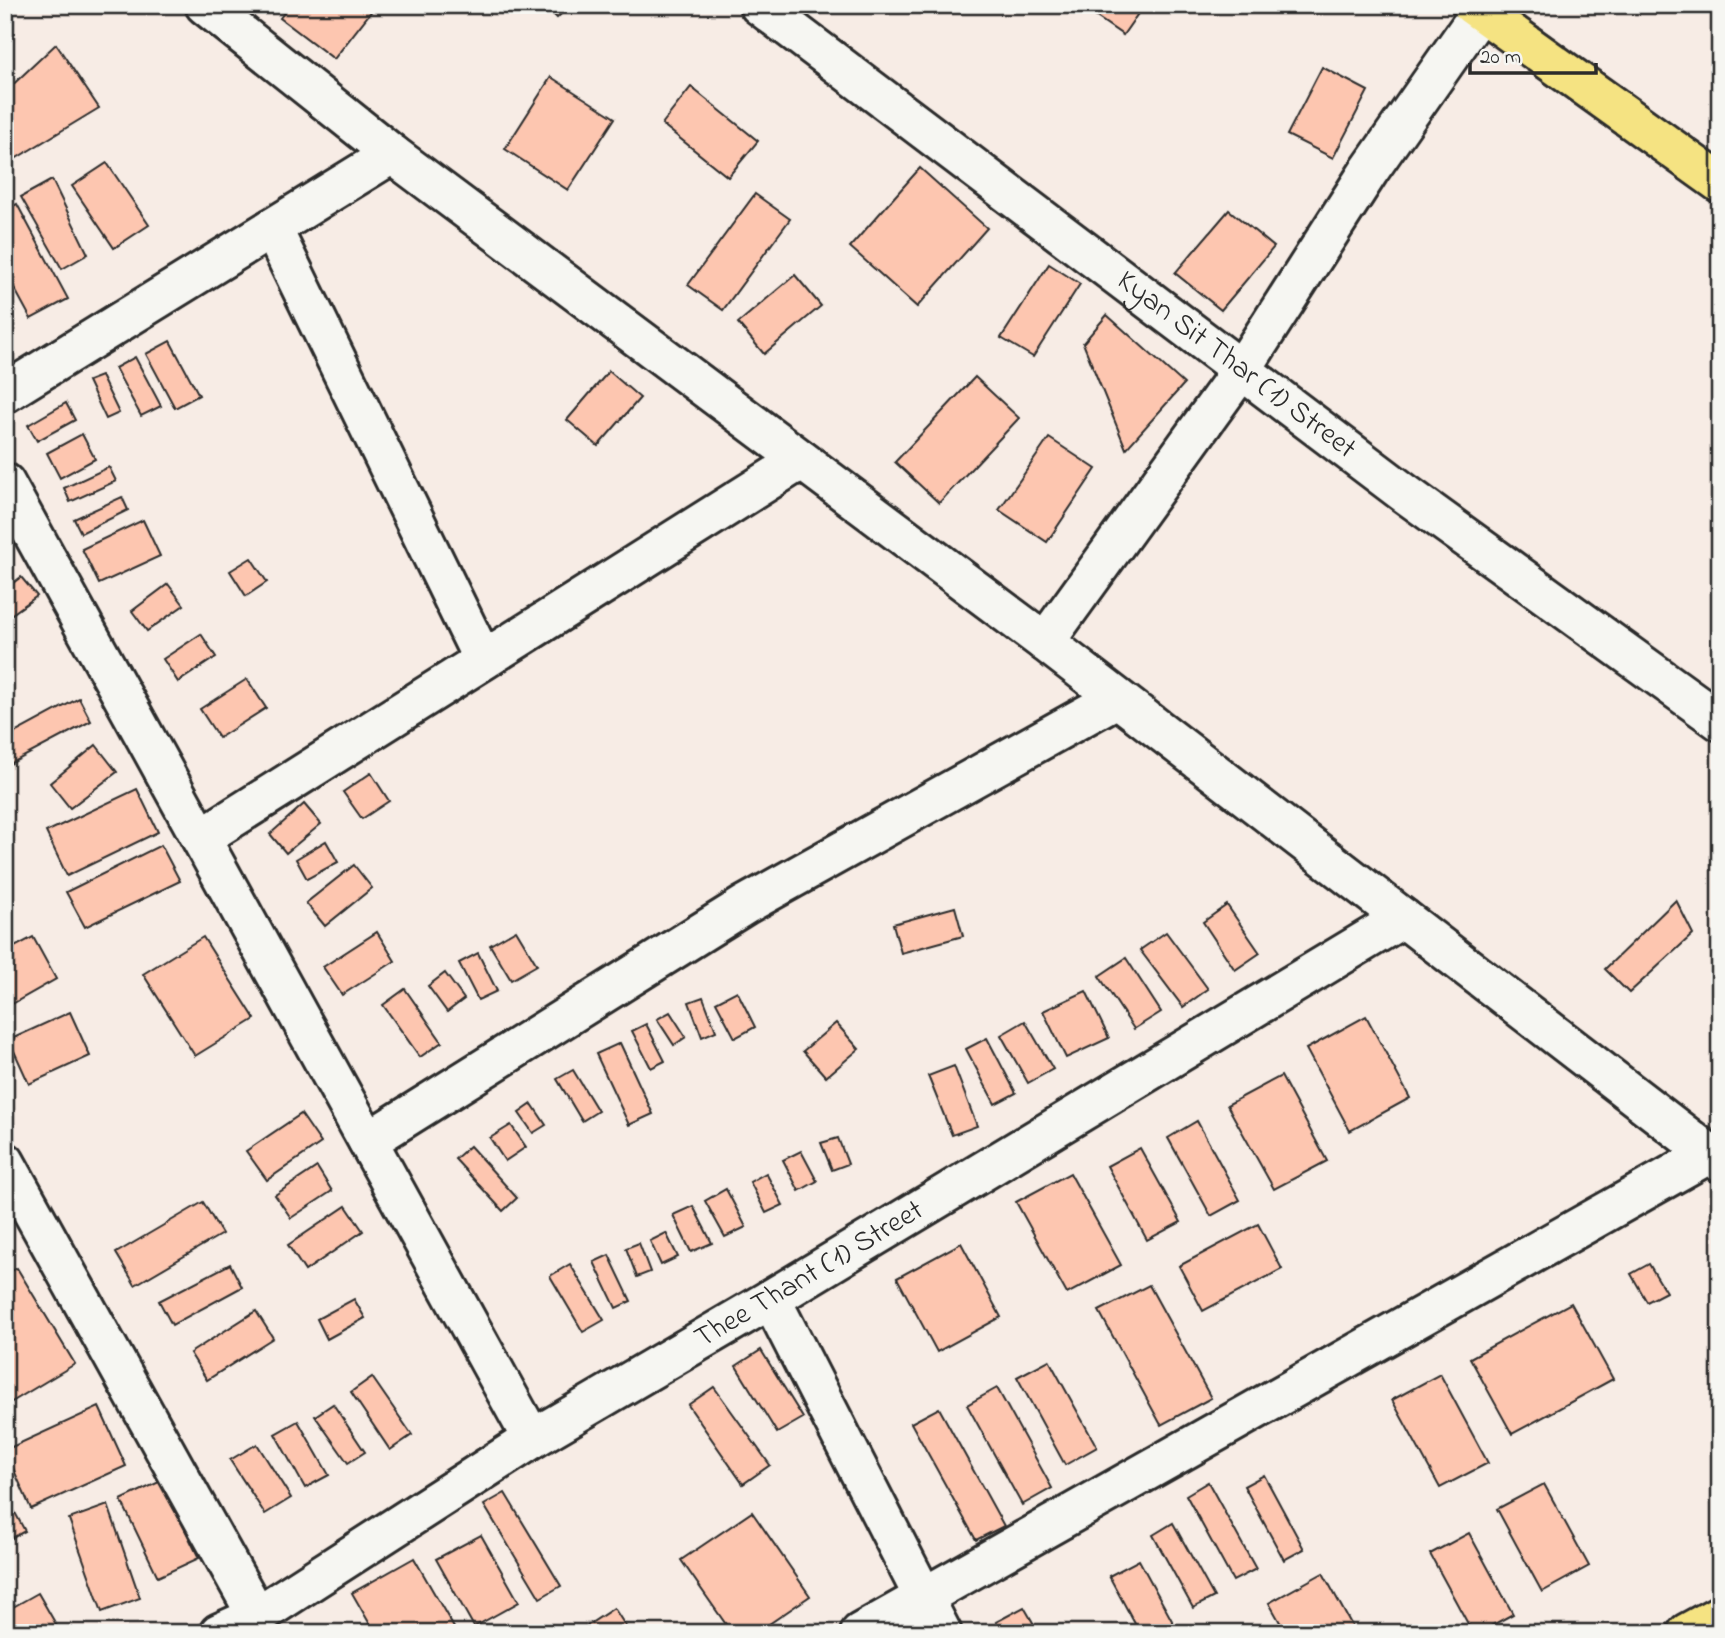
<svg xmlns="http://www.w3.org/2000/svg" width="1725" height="1638" font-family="'Indie Flower',sans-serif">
<rect width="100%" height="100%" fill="#f7ece5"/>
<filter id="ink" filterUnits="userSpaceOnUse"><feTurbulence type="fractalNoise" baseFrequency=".0143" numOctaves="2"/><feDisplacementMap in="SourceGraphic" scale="14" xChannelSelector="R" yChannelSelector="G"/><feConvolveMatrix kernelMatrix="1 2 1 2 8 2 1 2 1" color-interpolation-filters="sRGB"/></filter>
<g filter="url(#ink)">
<g fill="#fdc6b0" stroke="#2b2b2b" stroke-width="2">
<path d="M290,5H369L373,9L334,59L280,18Z"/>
<path d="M544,5H570L557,18Z"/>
<path d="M1079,5H1144L1123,35Z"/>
<path d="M56,44L99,108L5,165V92Z"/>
<path d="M1322,67L1368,91L1333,158L1287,135Z"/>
<path d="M551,77L615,118L568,190L505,149Z"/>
<path d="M691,87L758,141L728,177L662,124Z"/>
<path d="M107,163L149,225L114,248L72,186Z"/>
<path d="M920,168L987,228L917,307L850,247Z"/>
<path d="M52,180L88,254L62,269L21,197Z"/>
<path d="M755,194L790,219L723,310L688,285Z"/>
<path d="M17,204L68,299L31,319L5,271V211Z"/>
<path d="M1229,210L1274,247L1221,310L1175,273Z"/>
<path d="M1049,264L1080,284L1033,357L1001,338Z"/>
<path d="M795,275L821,306L764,354L738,323Z"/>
<path d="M1107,315L1184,384L1126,449L1083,343Z"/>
<path d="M170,341L199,395L175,408L146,354Z"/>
<path d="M135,357L161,406L141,416L115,368Z"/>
<path d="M609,371L640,398L598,446L567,420Z"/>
<path d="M101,376L119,413L106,419L88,381Z"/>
<path d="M975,377L1019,418L939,503L895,462Z"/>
<path d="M66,403L75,420L37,441L28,425Z"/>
<path d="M82,434L95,459L60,478L47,453Z"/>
<path d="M1049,438L1096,469L1047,542L999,510Z"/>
<path d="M109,467L116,481L70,502L64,488Z"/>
<path d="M122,497L128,510L81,533L74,519Z"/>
<path d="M143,520L160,556L99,584L82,549Z"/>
<path d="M251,558L267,582L246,596L230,571Z"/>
<path d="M21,577L37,596L5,619V589Z"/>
<path d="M168,584L184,605L147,631L132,611Z"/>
<path d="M201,634L216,657L178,682L163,659Z"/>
<path d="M247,679L266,708L219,738L200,709Z"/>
<path d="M79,698L91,721L10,764L5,756V738Z"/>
<path d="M96,745L117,772L70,808L50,783Z"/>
<path d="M371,773L389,801L362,819L343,792Z"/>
<path d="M137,789L158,832L67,876L46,832Z"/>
<path d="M304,804L321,824L286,853L270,834Z"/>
<path d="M326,841L338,862L307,879L296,859Z"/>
<path d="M161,845L180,881L85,927L66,892Z"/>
<path d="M354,865L372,888L325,926L306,903Z"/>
<path d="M1676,900L1693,934L1629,993L1605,969Z"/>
<path d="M1227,905L1260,953L1235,970L1203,922Z"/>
<path d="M955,907L963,936L901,953L893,924Z"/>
<path d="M516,930L537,965L511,980L490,945Z"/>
<path d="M377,932L395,961L342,995L323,967Z"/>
<path d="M1166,932L1208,989L1183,1007L1140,950Z"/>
<path d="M33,937L56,979L5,1008V952Z"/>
<path d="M203,937L255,1019L195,1056L143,974Z"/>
<path d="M478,953L497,991L478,1000L459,963Z"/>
<path d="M1126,958L1161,1012L1134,1029L1099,976Z"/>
<path d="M445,973L464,999L447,1012L428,986Z"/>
<path d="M405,989L442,1042L420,1057L383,1005Z"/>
<path d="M737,991L755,1027L735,1038L716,1002Z"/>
<path d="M1086,991L1109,1038L1066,1058L1043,1011Z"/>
<path d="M703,997L716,1031L702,1037L689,1002Z"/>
<path d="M70,1012L90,1056L29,1084L9,1040Z"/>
<path d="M670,1012L686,1037L674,1045L657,1019Z"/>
<path d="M1366,1016L1410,1098L1350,1131L1306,1049Z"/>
<path d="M1025,1021L1053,1069L1028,1083L1001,1035Z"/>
<path d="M836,1023L859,1049L826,1077L803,1051Z"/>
<path d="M646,1024L665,1061L651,1068L632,1031Z"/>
<path d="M987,1038L1016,1093L995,1104L966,1049Z"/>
<path d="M620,1043L653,1114L629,1125L596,1054Z"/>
<path d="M954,1066L977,1126L952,1135L928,1076Z"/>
<path d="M573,1070L598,1111L582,1121L557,1079Z"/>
<path d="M1281,1076L1327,1161L1274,1189L1227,1105Z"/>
<path d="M532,1104L546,1125L533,1133L519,1113Z"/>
<path d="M301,1114L321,1143L267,1180L246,1151Z"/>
<path d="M1197,1121L1240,1200L1211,1216L1168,1138Z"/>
<path d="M511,1125L526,1147L505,1161L490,1138Z"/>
<path d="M838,1138L848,1164L832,1170L821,1143Z"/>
<path d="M470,1146L517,1198L503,1211L455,1159Z"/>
<path d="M1140,1148L1181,1222L1147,1240L1107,1166Z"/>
<path d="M801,1151L817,1181L799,1191L783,1160Z"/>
<path d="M317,1167L332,1191L291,1218L275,1195Z"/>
<path d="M766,1173L783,1205L766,1213L750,1182Z"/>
<path d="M1070,1173L1121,1265L1067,1294L1016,1202Z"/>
<path d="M726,1189L746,1227L725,1237L705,1201Z"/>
<path d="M203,1202L222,1234L135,1285L116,1253Z"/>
<path d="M346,1206L363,1231L305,1271L288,1245Z"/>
<path d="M693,1206L712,1243L691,1252L673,1215Z"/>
<path d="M1258,1224L1282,1269L1203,1311L1179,1266Z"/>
<path d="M666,1233L678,1257L661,1265L650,1241Z"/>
<path d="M639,1243L650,1272L637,1277L626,1248Z"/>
<path d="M961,1243L1001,1317L937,1352L897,1278Z"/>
<path d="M609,1255L631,1301L616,1308L594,1262Z"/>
<path d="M230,1264L242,1287L172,1325L159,1301Z"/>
<path d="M570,1264L604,1320L583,1332L550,1276Z"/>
<path d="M1649,1264L1666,1292L1647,1302L1631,1274Z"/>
<path d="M17,1268L75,1364L5,1406V1275Z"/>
<path d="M1149,1285L1211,1398L1161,1425L1099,1311Z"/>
<path d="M354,1299L365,1318L327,1339L317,1319Z"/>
<path d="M1571,1303L1613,1379L1512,1434L1470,1358Z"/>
<path d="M256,1311L273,1338L207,1380L190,1353Z"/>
<path d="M761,1350L803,1418L777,1433L736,1366Z"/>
<path d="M1049,1360L1097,1447L1065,1465L1017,1377Z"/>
<path d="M1440,1374L1488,1463L1440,1488L1392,1400Z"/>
<path d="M372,1377L412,1435L390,1450L351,1392Z"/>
<path d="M714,1387L770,1465L743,1484L688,1405Z"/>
<path d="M997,1388L1052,1488L1022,1505L967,1405Z"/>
<path d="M333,1404L365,1452L348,1463L315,1416Z"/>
<path d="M99,1407L126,1466L31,1509L5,1450Z"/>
<path d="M939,1408L1004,1526L976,1540L911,1423Z"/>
<path d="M298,1421L329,1475L305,1488L275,1434Z"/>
<path d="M257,1444L291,1498L265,1514L230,1460Z"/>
<path d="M1264,1475L1304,1549L1284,1560L1244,1486Z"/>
<path d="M161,1481L199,1558L158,1577L121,1500Z"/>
<path d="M1208,1482L1256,1569L1233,1581L1186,1495Z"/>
<path d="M1544,1484L1589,1566L1542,1592L1497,1509Z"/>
<path d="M505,1493L561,1586L540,1598L484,1505Z"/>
<path d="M5,1494L25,1531L5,1542Z"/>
<path d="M108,1505L140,1598L102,1612L69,1519Z"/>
<path d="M752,1512L810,1596L756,1633H732L681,1560Z"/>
<path d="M1173,1523L1214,1597L1193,1608L1153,1535Z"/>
<path d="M1469,1533L1513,1614L1478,1633H1473L1430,1554Z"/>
<path d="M481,1535L519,1602L474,1627L436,1559Z"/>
<path d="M414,1558L457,1633H375L352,1593Z"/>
<path d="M1139,1560L1176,1628L1167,1633H1140L1109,1576Z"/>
<path d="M1323,1573L1356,1633H1286L1269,1603Z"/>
<path d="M38,1593L61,1633H19L6,1611Z"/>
<path d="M1024,1607L1039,1633H1002L996,1622Z"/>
<path d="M614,1608L630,1633H576Z"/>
</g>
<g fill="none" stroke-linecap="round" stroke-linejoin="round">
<g stroke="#2b2b2b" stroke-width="44">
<g id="street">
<path d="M205,5L392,154L1045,642L1720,1162"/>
<path id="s1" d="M759,5L1403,492L1720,721"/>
<path d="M272,228L483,660"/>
<path d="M5,393L392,154"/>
<path d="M5,483L532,1439"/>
<path d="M1045,642L1242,369L1369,171L1481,11"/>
<path d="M201,838L801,460"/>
<path d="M368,1141L745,905L1117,698"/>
<path d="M5,1162L257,1616"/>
<path d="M771,1299L942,1633"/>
<path id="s2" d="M219,1633L257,1616L532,1439L771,1299L1403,918"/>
<path d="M860,1633L1709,1154"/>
</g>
</g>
<g stroke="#2b2b2b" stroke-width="44">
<g id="primary">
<path d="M1472,5L1720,183"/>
<path d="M1687,1633L1720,1615"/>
</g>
</g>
<use href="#street" stroke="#f6f6f2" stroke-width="38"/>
<use href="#primary" stroke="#f5e382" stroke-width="38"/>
</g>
</g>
<g text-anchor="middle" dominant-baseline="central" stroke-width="6" stroke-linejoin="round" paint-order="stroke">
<g font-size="30" fill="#2b2b2b" stroke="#f6f6f2">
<text stroke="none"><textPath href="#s1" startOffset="598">Kyan Sit Thar (1) Street</textPath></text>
<text stroke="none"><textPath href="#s2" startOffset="691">Thee Thant (1) Street</textPath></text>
</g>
</g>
<rect width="1725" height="1638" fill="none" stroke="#f6f6f2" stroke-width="28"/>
<rect x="14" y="14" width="1697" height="1610" fill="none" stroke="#2b2b2b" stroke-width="2.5" filter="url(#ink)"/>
<path d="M1470 63v10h126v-10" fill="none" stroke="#2b2b2b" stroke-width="3.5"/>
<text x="1480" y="63" font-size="21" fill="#2b2b2b" stroke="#f6f6f2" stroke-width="5" paint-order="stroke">20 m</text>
</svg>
